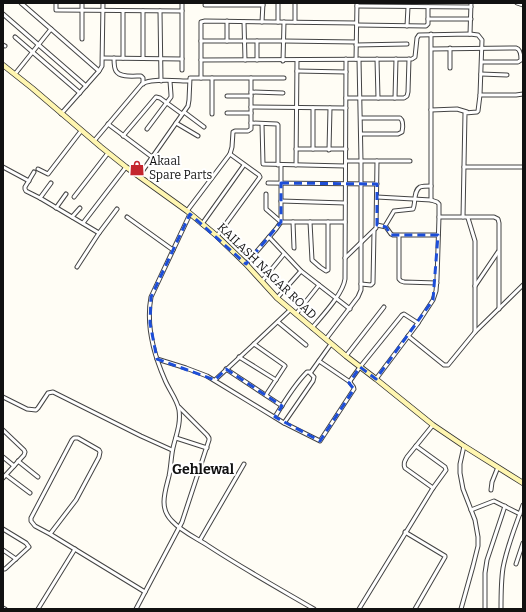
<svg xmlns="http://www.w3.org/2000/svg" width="526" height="612" font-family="Bitter,serif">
<rect width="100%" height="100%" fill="#fffdf5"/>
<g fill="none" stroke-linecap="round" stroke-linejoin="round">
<g stroke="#444" stroke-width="5">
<g id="street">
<path d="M21,3L51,29"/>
<path d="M56,3V10H57L182,11"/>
<path d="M517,3L523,5"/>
<path d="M205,5H263"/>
<path d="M357,6L471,7"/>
<path d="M143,11V58"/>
<path d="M160,11L161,81"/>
<path d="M3,14L86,86"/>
<path d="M428,19H471"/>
<path d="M227,21V41"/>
<path d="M244,22L245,60"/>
<path d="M262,22L263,3"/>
<path d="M278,22V3"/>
<path d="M295,22V3"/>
<path d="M357,25L426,26L428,24V7"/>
<path d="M407,26L408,7"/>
<path d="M470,34L471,3"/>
<path d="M15,37L80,93"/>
<path d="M82,39V3"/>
<path d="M201,41H284L356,42"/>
<path d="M257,41V60"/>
<path d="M3,45L5,46"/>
<path d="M356,45L407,44"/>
<path d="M450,48V68"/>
<path d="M432,49L516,48C521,49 521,56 521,60L518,62H482"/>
<path d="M103,58L182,59"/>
<path d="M114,58C114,62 114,68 116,71C120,78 134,76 141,76L143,78V84"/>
<path d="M123,58V11"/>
<path d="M356,59L357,3"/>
<path d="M377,59L378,98"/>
<path d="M201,60L412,59L415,57L417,38L419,35L470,34L478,35L482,40L480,95"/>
<path d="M283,61L284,22"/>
<path d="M182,70V3"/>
<path d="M297,71L346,72"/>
<path d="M15,74L51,29L99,71"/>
<path d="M481,74L507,75"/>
<path d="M201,78H284"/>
<path d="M251,92L283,93"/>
<path d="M227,96H251"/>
<path d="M346,98H404L407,96L408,92L409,59"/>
<path d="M395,98L396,59"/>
<path d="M251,107L346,108"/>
<path d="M431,110L457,109L467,112"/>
<path d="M184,112L204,127"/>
<path d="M227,113H251"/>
<path d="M61,114L99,71L102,66L103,3"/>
<path d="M212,114V78"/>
<path d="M361,118H400C404,121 403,127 402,132L398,134H361"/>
<path d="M176,123L198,136"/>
<path d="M251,123L277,124L278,125V165"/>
<path d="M108,124L152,157"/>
<path d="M262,124L263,164L345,166"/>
<path d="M147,129L171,97V95L170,81"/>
<path d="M123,136L156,97L160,98L182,114"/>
<path d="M94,141L142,84C151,78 178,81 189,81"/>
<path d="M296,149H346"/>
<path d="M313,149V108"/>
<path d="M329,150L330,108"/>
<path d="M346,161H410"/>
<path d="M296,165L297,60"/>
<path d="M3,167L29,181"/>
<path d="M464,167H523"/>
<path d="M38,169L48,174L81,131"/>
<path d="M34,172L25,187V189L26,191L40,198L99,233"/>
<path d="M139,176L188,106L189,100L190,78H201V22L205,21L356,23"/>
<path d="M268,183L377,184"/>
<path d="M266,194V209L281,222H345"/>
<path d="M74,197L108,153"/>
<path d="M40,198L51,183"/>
<path d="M431,200V34"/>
<path d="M281,201L345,203"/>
<path d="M56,208L66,194"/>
<path d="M187,211L230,154L232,147L233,132L235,131H248L251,129V78"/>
<path d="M190,214L151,297C146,324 154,355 165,380C169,390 177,399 179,410C181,424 176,435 173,448C171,457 171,467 169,476C167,484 164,493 164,502C164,510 167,516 172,521C181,531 196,538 207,545C242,568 278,588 314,609"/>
<path d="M72,217L80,208"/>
<path d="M127,217L173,250"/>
<path d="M439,217H494L498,219L499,223V309"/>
<path d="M463,217L465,113L477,112L478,111L480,95H516L523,94"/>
<path d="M468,218L475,241V332"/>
<path d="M293,222L294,248"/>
<path d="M310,222L312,260L320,267L326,271L328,270V222"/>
<path d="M83,223L126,167"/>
<path d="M202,224L244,165"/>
<path d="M377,225L386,227L391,234L393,235H438"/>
<path d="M385,226L394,211L413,209C416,203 413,191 420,187C423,186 428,186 431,186"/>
<path d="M217,236L260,177L259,175L230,154"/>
<path d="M399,236V279L401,281L404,282L437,283"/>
<path d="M269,237L301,271L350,309"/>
<path d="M345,258L376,228L377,161"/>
<path d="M246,264L276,229L281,222V165"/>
<path d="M77,267L99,233L117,209"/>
<path d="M262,281L284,254"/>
<path d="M361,284L371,285L373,283L374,231"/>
<path d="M475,286L498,252"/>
<path d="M277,298L301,271"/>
<path d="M296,314L319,285"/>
<path d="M278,322L306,345"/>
<path d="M312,328C322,316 343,294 345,279L346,59"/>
<path d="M408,336L444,365H448L475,332L523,285"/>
<path d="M326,339L358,297L361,290V161L359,59"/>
<path d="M254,344L284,365L285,366L266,395"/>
<path d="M346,356L384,307"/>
<path d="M239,357L276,380"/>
<path d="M157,359L186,368L207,376L284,423L320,441L354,389C354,385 350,385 350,381L360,367L402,315L404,314L418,323"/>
<path d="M319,361L350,382"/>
<path d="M226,369L282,406"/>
<path d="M376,379L418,323L433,300L436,291L437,279L439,217V204L437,202L431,200L377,197"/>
<path d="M215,380L254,344L290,310"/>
<path d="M3,397L27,409L36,410L38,408L48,393L53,392L141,436L172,450"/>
<path d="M275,417C284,402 294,385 307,372H311L331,344"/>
<path d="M284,423L313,381L314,377L310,373"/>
<path d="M3,430L24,450L25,452L24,455L3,478"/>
<path d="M176,438L207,448"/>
<path d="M3,457L14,466"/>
<path d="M18,461L38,477"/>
<path d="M6,475L30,493"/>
<path d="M433,488L405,468C403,463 405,461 407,457L433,425"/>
<path d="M491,490L492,482L498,467"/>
<path d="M471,510L494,501L520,514"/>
<path d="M3,529L26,543L29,547L5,569H3"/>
<path d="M405,532L445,556V557L415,609"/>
<path d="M50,534L35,526L31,521V518L72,440L74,438H78L99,450L100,452L99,457L76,500L50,534L145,592"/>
<path d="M200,540L244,464"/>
<path d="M3,550L16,559"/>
<path d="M516,564L523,543"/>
<path d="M3,608L5,609"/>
<path d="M38,609L75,549"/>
<path d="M136,609L182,522L209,440V438L207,435L179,407"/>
<path d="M359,609L433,488L446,470L445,467L416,446"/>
<path d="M461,609L473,566L478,546V537L475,520L463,489L460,473V464L464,446"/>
<path d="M485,609V573L487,560L505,506"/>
<path d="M501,609C501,596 501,581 503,568C507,546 516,525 523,505"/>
</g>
</g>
<g stroke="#333" stroke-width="6">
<path id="secondary" d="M3,65L32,88L101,147L126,167L187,211L217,236L246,264L277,298L346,356L376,379L433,425L464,446L523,483"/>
</g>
<use href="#street" stroke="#fff" stroke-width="3"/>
<use href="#secondary" stroke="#fff6b0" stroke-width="4.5"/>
</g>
<path fill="none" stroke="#1d4ed8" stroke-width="3" stroke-dasharray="8 5" stroke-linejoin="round" d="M281,183L377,184V225L386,227L391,235H438L433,300L376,379L360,367L349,383L354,389L320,441L275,417L282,406L226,369L215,380L157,359L150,323L151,297L190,214L246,264L281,222Z"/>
<defs>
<g id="shop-bare" transform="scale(1.2)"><path d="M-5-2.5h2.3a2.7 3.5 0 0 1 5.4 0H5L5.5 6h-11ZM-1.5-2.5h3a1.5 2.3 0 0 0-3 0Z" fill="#c4262e" stroke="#fff" stroke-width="2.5" paint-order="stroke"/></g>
</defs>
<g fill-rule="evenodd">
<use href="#shop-bare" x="137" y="168"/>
</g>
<g text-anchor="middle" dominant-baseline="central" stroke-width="4" stroke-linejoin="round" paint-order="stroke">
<g font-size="12" fill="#111" stroke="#fff" text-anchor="start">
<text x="149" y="161">Akaal<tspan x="149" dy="14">Spare Parts</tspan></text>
</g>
<g font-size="12" fill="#111" stroke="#fff">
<text transform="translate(267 271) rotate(44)">KAILASH NAGAR ROAD</text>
</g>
<g font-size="14" font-weight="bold" fill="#111" stroke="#fff">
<text x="203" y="469">Gehlewal</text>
</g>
</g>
<rect width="526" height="612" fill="none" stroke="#111111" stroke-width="8"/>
</svg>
